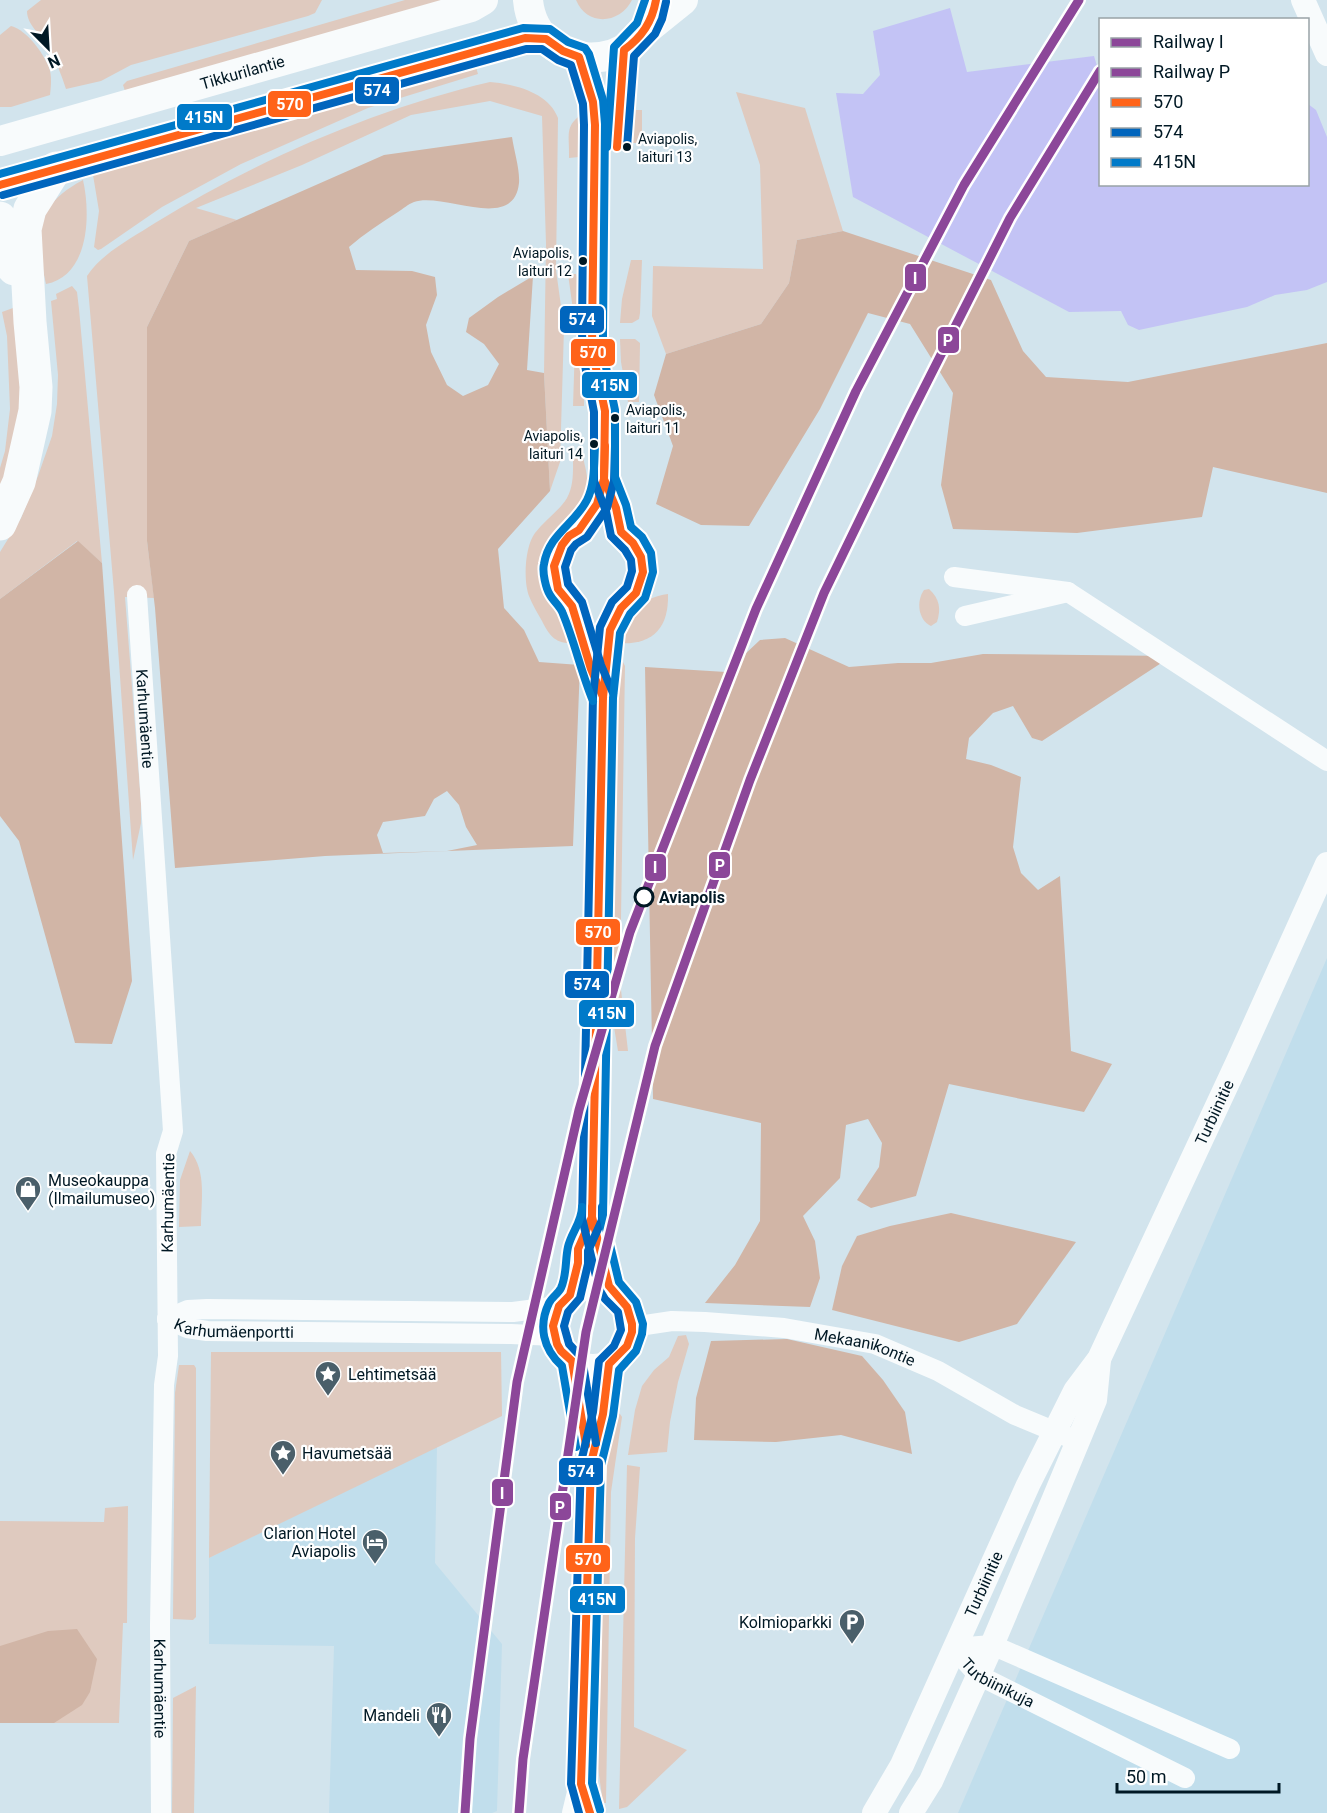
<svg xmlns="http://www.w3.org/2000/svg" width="1327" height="1813" font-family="Roboto,sans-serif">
<rect width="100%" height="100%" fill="#d2e4ed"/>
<g fill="#c1deec">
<path d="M1327,958V1813H958Z"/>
<path d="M437,1446L435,1563L502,1644L497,1811L492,1813H329L334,1646L209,1644V1558Z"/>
</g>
<g fill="#dfcabf">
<path d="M41,0H322L315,13L308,16L131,65L101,81L66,89C61,74 56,61 49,47C42,35 27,26 27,11Z"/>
<path d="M405,0H446L125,91L123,85L127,81Z"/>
<path d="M576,0H632C620,24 587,27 576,0Z"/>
<path d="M11,26C28,31 42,52 49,67C52,76 51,86 50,95L11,107H0V35Z"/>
<path d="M475,64L478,74L368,108L241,164L162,207L101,249L98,250L94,247L99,211L93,175L115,167Z"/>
<path d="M490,82C515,84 549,93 558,118L556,270L564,328L560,462L550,491L544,373L546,244L542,116L490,101L411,115L302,165L196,208L237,220L189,241L147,327V541L154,598L125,597L141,803V823L133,860L114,592L87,276C102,253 132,238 155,223C255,161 375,109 490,82Z"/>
<path d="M736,92L805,108L843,231L797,240L789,283L761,324L666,354L652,316L653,266L763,269L760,165Z"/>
<path d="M624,110H642V143H633Z"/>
<path d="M585,112L587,128L579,157L569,158C570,134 563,126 585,112Z"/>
<path d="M83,180C91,215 89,276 46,284C35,234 33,207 83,180Z"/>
<path d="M631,260H642L640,313L639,319L632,323H620L622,299Z"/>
<path d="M568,274H576L583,296L586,320H579L574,317Z"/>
<path d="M72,286L77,292L79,309L102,563L77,541L0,599V552L21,518L38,476L52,436L57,404L58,375L51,301L57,299L56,294Z"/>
<path d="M13,308L18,336L21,414L0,503V468L5,451L10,409L7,336L2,312Z"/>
<path d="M620,339H635L640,343L639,402H628L621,362Z"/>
<path d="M579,341H585L584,406H573L575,345Z"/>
<path d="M573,457H583C586,471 591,488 585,503C580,516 567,524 557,533C545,546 539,567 544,585C550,603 564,624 573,643C555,644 549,635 542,621C537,612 532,604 529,596C523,580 525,546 535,533C545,520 559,511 567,498C574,486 573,470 573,457Z"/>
<path d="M929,589C940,599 941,609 937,622L931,626C918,620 916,601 924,590Z"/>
<path d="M668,594C669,630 651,646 616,643C622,617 641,597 668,594Z"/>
<path d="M615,659L622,660L625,666L620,981L628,1051H618L609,997Z"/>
<path d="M190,1151C207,1171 201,1201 201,1226L179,1227L180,1180Z"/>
<path d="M686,1335L689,1344L678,1382L670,1422L667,1452L628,1455L635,1410L642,1386L654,1370L669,1357L678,1336Z"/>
<path d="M211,1352H501L502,1416L209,1558Z"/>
<path d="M179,1365H194L196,1368V1617L193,1620L173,1619L175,1393Z"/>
<path d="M612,1412L620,1414L622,1417L611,1492L606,1803H603L597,1761L596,1728L600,1501Z"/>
<path d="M627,1465L640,1467L635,1538L634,1727L687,1750L627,1807L619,1809Z"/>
<path d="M128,1506L127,1623H123L119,1723H0V1521L104,1522L105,1508Z"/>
<path d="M196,1686L194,1813H172L173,1698Z"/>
</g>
<g fill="#d1b5a6" fill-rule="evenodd">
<path d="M512,137C514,151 520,169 519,183C514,233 444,192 414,202C408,204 403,209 398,212C381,223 364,234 349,247L356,270L412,271L435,277L437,295L426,325L431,352L447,385L463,396L488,385L499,364L484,344L466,332L469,318L498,297L533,276L527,370L544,373L550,491L498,549L504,608L524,630L539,662L580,665L573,846L325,856L175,868L155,608L147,541V327L189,241L384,155ZM447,791L459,805L466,827L477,845L447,851L383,853L377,835L383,822L425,816L434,799Z"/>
<path d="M843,231L991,280L1023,351L1046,377L1128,382L1327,343V493L1213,467L1202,517L1077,533L953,529L941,485L953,393L910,324L868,313L820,409L749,526L701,525L656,504L673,446L654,395L666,354L761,324L789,283L797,240Z"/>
<path d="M78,541L102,563L132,981L112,1044L75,1043L19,841L0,816V599Z"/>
<path d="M785,638L849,667L898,663H931L983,654L1172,656L1042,741L1032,738L1013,706L993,713L969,738L966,759L991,765L1021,777L1013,847L1021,873L1038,890L1060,876L1071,1051L1112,1064L1084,1112L949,1084L916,1196L871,1208L857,1200L879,1167L882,1143L868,1119L846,1125L840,1178L803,1216L815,1241L820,1278L810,1307L705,1303L735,1265L760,1221L761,1123L653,1099L645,667L726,672L760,640Z"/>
<path d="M951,1213L1076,1242L1017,1324L959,1342L832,1310L842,1266L857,1236L890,1226Z"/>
<path d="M787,1339L862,1356L883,1380L905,1412L912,1454L841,1435L776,1442L694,1440L696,1398L711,1341Z"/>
<path d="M77,1629L97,1659L90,1692L82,1705L54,1723H0V1646L48,1631Z"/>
</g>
<path fill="#c3c3f5" d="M950,8L967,72L1094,56L1100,76V184H1308V104L1316,110L1327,137V282L1307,290L1275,295L1247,307L1139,330L1128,325L1121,311L1069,312L853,197L836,93L863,94L880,75L873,31Z"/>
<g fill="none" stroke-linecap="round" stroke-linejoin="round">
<g stroke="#f8fbfc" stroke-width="20">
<path d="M954,577L1068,592L965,616"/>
<path d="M1068,592L1327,761"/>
<path id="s1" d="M137,595L173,1131L166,1154L168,1356L164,1385L160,1626L161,1813"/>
<path d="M167,1319L188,1310L207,1309L513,1312L559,1306"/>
<path id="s2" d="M167,1319L187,1328L207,1331L511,1334L554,1336"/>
<path id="s3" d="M632,1327L672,1321L705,1322L784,1328L875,1344L938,1371L1015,1415L1068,1437"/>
<path d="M954,1648L992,1645L1230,1749"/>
<path id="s4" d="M954,1648L978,1675L1185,1778"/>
</g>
<g stroke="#f8fbfc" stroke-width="24">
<path d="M1303,0L1327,54"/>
<circle cx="593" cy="1327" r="39"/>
<path d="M572,1361L583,1432L591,1463L581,1784L574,1813"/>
<path d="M591,1463C601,1430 607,1398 609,1364"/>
<path id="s5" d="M874,1813L902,1765L1028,1485L1075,1391L1099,1359L1238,1061L1327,864"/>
<path d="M911,1813L931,1781L992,1645L1053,1501L1095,1400L1099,1360"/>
</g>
<g stroke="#f8fbfc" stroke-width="30">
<path d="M528,0C535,76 646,77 656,0"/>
<path d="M647,29L683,0"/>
<path id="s6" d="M0,141L471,7L483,0"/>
<path d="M0,185L525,38L546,39"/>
</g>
<g stroke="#f8fbfc" stroke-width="33">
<path d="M0,218L14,269"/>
<path d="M0,524L19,482L35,411L36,387L30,322L25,229L30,209L56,168"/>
</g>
<g stroke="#fff" stroke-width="12">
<g id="bus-1">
<path d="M617,147L624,50C642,37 652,22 656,0"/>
<path d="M0,185L525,38L546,39L563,51L579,57L593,102L595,125L592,333L593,354L605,411L604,479L616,508L621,532L633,543L641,557L643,572L636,593L621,608L610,630L603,697L592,1217L609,1286L627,1307L632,1324V1332L627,1346L609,1364L603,1414L591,1463L581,1784L590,1813"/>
<path d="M603,697L591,669L572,606L558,589L554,566L562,545L569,536L579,530L597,504L604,479L605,446"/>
<path d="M586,1445L572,1361L561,1351L557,1344L553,1326L559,1306L570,1295L578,1263V1249L592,1217V1207"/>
</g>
</g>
<g stroke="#fff" stroke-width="12">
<g id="bus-2">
<path d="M627,147L634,56L655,34L662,19L666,2"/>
<path d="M3,195L526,49H542L558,60L571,65L583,104L584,125L582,333L583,355L594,412V481L606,511L611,536L625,550L631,560L632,571L627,587L612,602L600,627L593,697L582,1218L599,1289L605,1299L618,1312L621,1330L614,1346L599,1361L593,1412L581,1462L571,1784L579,1813"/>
<path d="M613,693L601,665L582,602L568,584L565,567L571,550L576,544L587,537L607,508L614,481L615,446"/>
<path d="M596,1443L582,1358L569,1344L564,1326L568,1312L580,1298L588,1264V1251L602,1220V1207"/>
</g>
</g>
<g stroke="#fff" stroke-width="12">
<g id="bus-3">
<path d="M607,147L614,47L637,23L645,0"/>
<path d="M0,174L523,28L550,29L568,42L585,48L589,54L603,100L605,124L603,333V353L615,410V477L626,505L631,527L642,537L651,553L653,572L645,598L630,614L620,633L613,698L603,1216L619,1282L636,1302L643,1324L642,1334L636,1351L619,1370L613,1416L601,1465L592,1783L600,1810"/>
<path d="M593,701C581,672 575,643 563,614C561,607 554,602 550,595C546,589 542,572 544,564C549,534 574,525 587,500C595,484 594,464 595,446"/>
<path d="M576,1447L562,1366C543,1349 538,1326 549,1303C552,1297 558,1294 561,1288C567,1275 565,1260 568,1247C571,1233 582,1222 582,1207"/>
</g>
</g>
<use href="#bus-1" stroke="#ff6319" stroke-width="8"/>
<use href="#bus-2" stroke="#0065bd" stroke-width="8"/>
<use href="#bus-3" stroke="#007ac9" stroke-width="8"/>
<g stroke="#fff" stroke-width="14">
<path id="rail-1" d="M465,1813L470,1739L517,1382L579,1110L630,932L756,609L856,391L964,185L1079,0"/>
</g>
<g stroke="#fff" stroke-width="14">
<path id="rail-2" d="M519,1813L523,1759L586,1332L655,1046L750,780L824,593L911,414L1010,218L1100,71"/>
</g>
<use href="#rail-1" stroke="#8c4799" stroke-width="9"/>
<use href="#rail-2" stroke="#8c4799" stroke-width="9"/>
</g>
<defs>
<g id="shop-pin" transform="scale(1.35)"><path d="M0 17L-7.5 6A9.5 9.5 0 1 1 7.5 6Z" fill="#4a5f6a" stroke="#fff"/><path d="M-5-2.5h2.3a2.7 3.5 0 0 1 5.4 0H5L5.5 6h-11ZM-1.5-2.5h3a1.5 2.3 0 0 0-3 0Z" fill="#fff"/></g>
<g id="sight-pin" transform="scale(1.35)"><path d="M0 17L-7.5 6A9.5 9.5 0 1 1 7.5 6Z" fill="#4a5f6a" stroke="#fff"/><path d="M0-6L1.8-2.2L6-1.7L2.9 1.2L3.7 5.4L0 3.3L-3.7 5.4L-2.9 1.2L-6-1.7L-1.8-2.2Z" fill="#fff"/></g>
<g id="hotel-pin" transform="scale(1.35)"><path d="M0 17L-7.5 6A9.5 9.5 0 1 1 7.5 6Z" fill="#4a5f6a" stroke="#fff"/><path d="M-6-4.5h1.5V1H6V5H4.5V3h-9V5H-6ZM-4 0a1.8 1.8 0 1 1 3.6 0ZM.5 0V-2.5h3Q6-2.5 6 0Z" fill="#fff"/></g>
<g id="parking-pin" transform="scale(1.35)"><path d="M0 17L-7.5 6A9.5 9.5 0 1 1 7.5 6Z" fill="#4a5f6a" stroke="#fff"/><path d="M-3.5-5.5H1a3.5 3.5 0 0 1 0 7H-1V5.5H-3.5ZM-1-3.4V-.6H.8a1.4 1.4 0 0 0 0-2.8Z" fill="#fff"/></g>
<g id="restaurant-pin" transform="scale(1.35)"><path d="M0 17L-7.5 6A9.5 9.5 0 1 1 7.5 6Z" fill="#4a5f6a" stroke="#fff"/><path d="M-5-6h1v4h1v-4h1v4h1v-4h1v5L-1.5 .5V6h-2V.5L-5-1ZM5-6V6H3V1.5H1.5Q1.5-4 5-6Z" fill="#fff"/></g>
</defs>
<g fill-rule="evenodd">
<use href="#shop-pin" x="28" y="1189"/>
<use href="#sight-pin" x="328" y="1374"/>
<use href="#sight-pin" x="283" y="1453"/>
<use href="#hotel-pin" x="375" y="1542"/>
<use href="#parking-pin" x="852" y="1622"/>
<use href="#restaurant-pin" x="439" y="1715"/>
</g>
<g fill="#001824" stroke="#fff" stroke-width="2">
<circle cx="627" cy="147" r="5"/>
<circle cx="583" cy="261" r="5"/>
<circle cx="615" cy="418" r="5"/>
<circle cx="594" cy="444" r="5"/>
</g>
<circle fill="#fff" stroke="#001824" stroke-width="3" cx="644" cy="897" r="9"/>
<g text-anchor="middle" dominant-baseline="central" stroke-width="4.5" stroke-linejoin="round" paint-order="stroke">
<g font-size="14" fill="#001824" stroke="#fff" text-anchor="start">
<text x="638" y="139">Aviapolis,<tspan x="638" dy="18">laituri 13</tspan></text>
<text x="572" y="253" text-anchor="end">Aviapolis,<tspan x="572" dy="18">laituri 12</tspan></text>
<text x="626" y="410">Aviapolis,<tspan x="626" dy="18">laituri 11</tspan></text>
<text x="583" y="436" text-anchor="end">Aviapolis,<tspan x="583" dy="18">laituri 14</tspan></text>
</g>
<g font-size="16" fill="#001824" stroke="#fff">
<text stroke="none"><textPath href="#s6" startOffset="252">Tikkurilantie</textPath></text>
<text stroke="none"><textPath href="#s1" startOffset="124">Karhumäentie</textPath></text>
<text stroke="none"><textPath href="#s5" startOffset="780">Turbiinitie</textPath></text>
<text transform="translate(168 1203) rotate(-89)">Karhumäentie</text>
<text stroke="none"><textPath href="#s2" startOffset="69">Karhumäenportti</textPath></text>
<text stroke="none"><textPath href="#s3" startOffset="236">Mekaanikontie</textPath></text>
<text stroke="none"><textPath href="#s5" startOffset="254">Turbiinitie</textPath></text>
<text stroke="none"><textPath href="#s4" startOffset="57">Turbiinikuja</textPath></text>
<text stroke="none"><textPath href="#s1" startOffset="1096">Karhumäentie</textPath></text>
</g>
<g font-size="16" font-weight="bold" fill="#001824" stroke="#fff" text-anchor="start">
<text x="659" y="897">Aviapolis</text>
</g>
<g font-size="16" fill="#001824" stroke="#fff" text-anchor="start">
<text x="48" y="1180">Museokauppa<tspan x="48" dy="18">(Ilmailumuseo)</tspan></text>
<text x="348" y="1374">Lehtimetsää</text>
<text x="302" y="1453">Havumetsää</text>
<text x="356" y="1533" text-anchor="end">Clarion Hotel<tspan x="356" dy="18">Aviapolis</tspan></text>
<text x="832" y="1622" text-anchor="end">Kolmioparkki</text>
<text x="420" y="1715" text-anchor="end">Mandeli</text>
</g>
</g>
<g stroke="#fff" stroke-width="2">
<rect x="354" y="76" width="46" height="29" rx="6" fill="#0065bd"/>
<rect x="267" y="90" width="45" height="28" rx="6" fill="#ff6319"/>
<rect x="176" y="103" width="57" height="28" rx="6" fill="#007ac9"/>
<rect x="904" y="263" width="23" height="29" rx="6" fill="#8c4799"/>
<rect x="559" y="305" width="46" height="29" rx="6" fill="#0065bd"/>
<rect x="937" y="326" width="23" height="28" rx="6" fill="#8c4799"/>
<rect x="570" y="338" width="46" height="29" rx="6" fill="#ff6319"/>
<rect x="581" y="371" width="57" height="28" rx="6" fill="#007ac9"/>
<rect x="708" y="851" width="23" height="28" rx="6" fill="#8c4799"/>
<rect x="644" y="853" width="23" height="29" rx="6" fill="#8c4799"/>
<rect x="575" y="918" width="46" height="28" rx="6" fill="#ff6319"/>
<rect x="564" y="970" width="46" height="29" rx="6" fill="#0065bd"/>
<rect x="578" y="999" width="57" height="29" rx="6" fill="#007ac9"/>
<rect x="558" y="1457" width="46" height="29" rx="6" fill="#0065bd"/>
<rect x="491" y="1478" width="23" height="29" rx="6" fill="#8c4799"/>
<rect x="549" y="1492" width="23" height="29" rx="6" fill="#8c4799"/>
<rect x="565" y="1544" width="46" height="29" rx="6" fill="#ff6319"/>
<rect x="569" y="1585" width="57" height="29" rx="6" fill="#007ac9"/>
</g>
<g font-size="16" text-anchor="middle" font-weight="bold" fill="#fff">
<text x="377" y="96">574</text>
<text x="290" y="110">570</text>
<text x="204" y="123">415N</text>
<text x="915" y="284">I</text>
<text x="582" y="325">574</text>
<text x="948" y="346">P</text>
<text x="593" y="358">570</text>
<text x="610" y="391">415N</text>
<text x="720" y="871">P</text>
<text x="655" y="873">I</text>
<text x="598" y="938">570</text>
<text x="587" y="990">574</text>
<text x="607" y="1019">415N</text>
<text x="581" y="1477">574</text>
<text x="502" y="1499">I</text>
<text x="560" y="1513">P</text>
<text x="588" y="1565">570</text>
<text x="597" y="1605">415N</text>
</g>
<rect x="1099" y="18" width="210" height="168" fill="#ffffff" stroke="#99a3a7" stroke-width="1.5"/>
<rect x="1111" y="38" width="30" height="9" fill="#8c4799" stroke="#99a3a7" stroke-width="1.5"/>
<text x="1153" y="48" font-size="18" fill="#001824">Railway I</text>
<rect x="1111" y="68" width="30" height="9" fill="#8c4799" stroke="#99a3a7" stroke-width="1.5"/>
<text x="1153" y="78" font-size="18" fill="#001824">Railway P</text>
<rect x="1111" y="98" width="30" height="9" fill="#ff6319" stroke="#99a3a7" stroke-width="1.5"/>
<text x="1153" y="108" font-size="18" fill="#001824">570</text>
<rect x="1111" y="128" width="30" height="9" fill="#0065bd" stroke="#99a3a7" stroke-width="1.5"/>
<text x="1153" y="138" font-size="18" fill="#001824">574</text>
<rect x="1111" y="158" width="30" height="9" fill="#007ac9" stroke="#99a3a7" stroke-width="1.5"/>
<text x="1153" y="168" font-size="18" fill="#001824">415N</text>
<g transform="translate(48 48) rotate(156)" stroke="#ffffff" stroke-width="4.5" paint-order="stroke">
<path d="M0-4.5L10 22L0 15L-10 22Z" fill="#001824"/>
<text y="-9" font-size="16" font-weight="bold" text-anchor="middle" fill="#001824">N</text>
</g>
<path d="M1117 1783v9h162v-9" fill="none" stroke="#001824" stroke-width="3"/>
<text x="1126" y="1783" font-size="18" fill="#001824" stroke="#ffffff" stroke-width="4.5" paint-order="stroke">50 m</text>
</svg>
